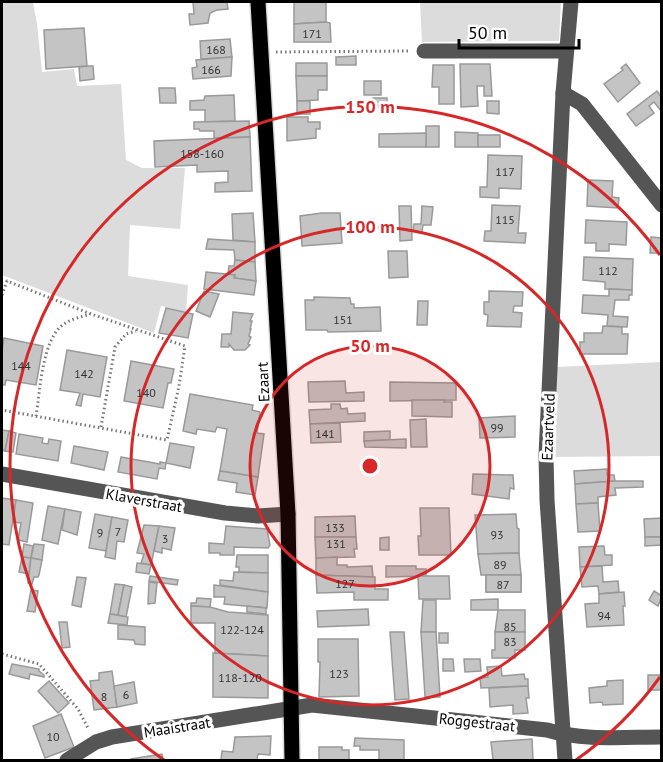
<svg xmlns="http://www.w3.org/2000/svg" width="663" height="762" font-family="'PT Sans',sans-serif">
<rect width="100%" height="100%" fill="#fff"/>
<g fill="#dcdcdc">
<path d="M2,2H33L37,24L42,72L74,69L77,86L121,84L126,160L142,168H185L180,229L130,225L128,276L188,285L186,312L161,306L154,333L2,275Z"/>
<path d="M420,2H561L559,41L422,42Z"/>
<path d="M661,362V456L554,457L557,367Z"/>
</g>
<g fill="#c4c4c4" stroke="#999" stroke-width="1.5">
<path d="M193,2H227L228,9L217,10L210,13L208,23L190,25L189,14H194Z"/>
<path d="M294,2H326V22L294,24Z"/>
<path d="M326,22L330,23L331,42H294V24Z"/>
<path d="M84,28L87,66L46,69L44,30Z"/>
<path d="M230,39L232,57L201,59L200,41Z"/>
<path d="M356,56V65H336V57Z"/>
<path d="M232,57L231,76L193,79L192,68L197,67L196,60Z"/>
<rect x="296" y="63" width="31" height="13"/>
<path d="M460,64H490L492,96H484V86H477L478,106L461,107Z"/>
<path d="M626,64L640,83L618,102L604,84L623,70L621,68Z"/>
<path d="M433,65H454V104H439V87H432Z"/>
<path d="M87,66H93L94,79L80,81L79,67Z"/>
<path d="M296,76H327V90H318V100L297,101Z"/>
<rect x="364" y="81" width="17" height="14"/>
<path d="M159,88H175L176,103H160Z"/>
<path d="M657,91L662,98V112L654,102L649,106L654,113L636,126L627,114Z"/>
<path d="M234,95L235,121L205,122V110H190V101L204,100L205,96Z"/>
<rect x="373" y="98" width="14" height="8"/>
<rect x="297" y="101" width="13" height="13"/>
<path d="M487,101H499V114L487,113Z"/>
<path d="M287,117H308V122H320V129H316V138L287,141Z"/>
<path d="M249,121L250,137L214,138V131H200L199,129H194V122Z"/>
<rect x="426" y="126" width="13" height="21"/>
<path d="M455,132L478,133V147H455Z"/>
<path d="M426,133V147H379V134Z"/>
<rect x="478" y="135" width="22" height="12"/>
<path d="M250,137L252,191L215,192V183L228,182V171L197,172V165L155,167L154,141Z"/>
<path d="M488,155L522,156L521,189L499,188V198L480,197V187H487Z"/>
<path d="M588,180L613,181L612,197L619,198L618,208L587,206Z"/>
<path d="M492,205L520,206L518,233H526L525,243L484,241L485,231H491Z"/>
<path d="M399,206H411L412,240L400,241Z"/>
<path d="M422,206L433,207L431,225H423L422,232L413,231L414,224H421Z"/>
<path d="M253,213L255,242L233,240L232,214Z"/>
<path d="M322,213H340L342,243L302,246L300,216Z"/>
<path d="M586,220L627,222L626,245L609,244V251H596V243H585Z"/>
<path d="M651,237L662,238V253H650Z"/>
<path d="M208,239L255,242V262L235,260L234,250L206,249Z"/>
<path d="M388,251H407L408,277L389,278Z"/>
<path d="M584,257L633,259L632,290L605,289V282L583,280Z"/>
<path d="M235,260L255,262L256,281L234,278L235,275L228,274L229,266H234Z"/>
<path d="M206,272L235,275L234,278L256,281L254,295L204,289Z"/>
<path d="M609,289L632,290V295H629V300H615L613,316L628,317L627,327L607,326L608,315L582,313L583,295L609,296Z"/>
<path d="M204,291L219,294L210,317L196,311Z"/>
<path d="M489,291L523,292L522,306H514L513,312L522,313L521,327L487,326L488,315L484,314V302H489Z"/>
<path d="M314,297L350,298L351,304H354V308L380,307L381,331L328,332L327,330H306L305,300H314Z"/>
<path d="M418,301H428L427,325H417Z"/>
<path d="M166,308L193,314L188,338L159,333Z"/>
<path d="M233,312L253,314L250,321H252L250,329H251L249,336L251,337L248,344L250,345L245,350H234L229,344V347H221L222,334H231Z"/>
<path d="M603,326L622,327V334H628L627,354H580V342H584V333H602Z"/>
<path d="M4,338L43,346L36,385L6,380L5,385H2V350Z"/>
<path d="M67,350L107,357L100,397L83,394L81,406L76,405L80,393L60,390Z"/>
<path d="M131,361L174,369L171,383H168L163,408L124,401Z"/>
<path d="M345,381L346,393L364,392V401L309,402L308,382Z"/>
<path d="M390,382L456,383V400L390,401Z"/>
<path d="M190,394L253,405L252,410L260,412L257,433L264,434L258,477L220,471L227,429L217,427L215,432L197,429L196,434L183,431Z"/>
<path d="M412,400H444V402H452V417L412,416Z"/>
<path d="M331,404H340L341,409L347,408L348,414L365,413V421L310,424L309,410L331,409Z"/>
<path d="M515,416V437L480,438L479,418Z"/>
<path d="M426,419L427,447H411L410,420Z"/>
<path d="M340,423L341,442L311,443L310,424Z"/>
<path d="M2,430L9,431L5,451L2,450Z"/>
<path d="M9,431L16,433L13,452L5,451Z"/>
<path d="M390,431V440L364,441V432Z"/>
<path d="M19,434L43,438L42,443L48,444L49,439L61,441L58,461L16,454Z"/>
<path d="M406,439V448L365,447L364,441Z"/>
<path d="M170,443L194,447L190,468L166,463Z"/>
<path d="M74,446L108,452L104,470L71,463Z"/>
<path d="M121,457L160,464V462L166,463L165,469L159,468L157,479L118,472Z"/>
<path d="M607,469V475H614L615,481L575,484L574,471Z"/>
<path d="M220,471L258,477L255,495L236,492L237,483L218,480Z"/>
<path d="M473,474L513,475L514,489L510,488L509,499L472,494Z"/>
<path d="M615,481H643V487L615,488L616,495L598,497V503L576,504L575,484Z"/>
<path d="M2,498L16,500L9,545L2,544Z"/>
<path d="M16,500L33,503L27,542L18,540L21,523L13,522Z"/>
<path d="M598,503L600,531L578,532L576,504Z"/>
<path d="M48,506L65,509L58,544L42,540Z"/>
<path d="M420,508H449L451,555H419L418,536H421Z"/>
<path d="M65,509L81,512L77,535L62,530Z"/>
<path d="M95,514L112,517L106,551L89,548Z"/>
<path d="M516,514L517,528L519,529V553L478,554L475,515Z"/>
<path d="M355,516L356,537H315V517Z"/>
<path d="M112,517L128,520L124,542L117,541L115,559L105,557Z"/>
<path d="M662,518V537H645L644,519Z"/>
<path d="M144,525L159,526L151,565L141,563L144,554L137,553Z"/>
<path d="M159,526L175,528L171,550L162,548V553L154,551Z"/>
<path d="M226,526L267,529L270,545L268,548L234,547V555H220V553H209V543L224,544Z"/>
<path d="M315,537H356L357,549H354L355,557L316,558Z"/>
<path d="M389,537V550H380V538Z"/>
<path d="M645,537H662V545L645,546Z"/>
<path d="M24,544L33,546L31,558L22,557Z"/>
<path d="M34,544L44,545L42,560L31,558Z"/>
<path d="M604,546L605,555H612V565L580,567L579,547Z"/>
<path d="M519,553L521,575H481L478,554Z"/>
<path d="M237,555H268V573L239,572V567H236Z"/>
<path d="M22,557L31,558L29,574L19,572Z"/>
<path d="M337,557V565H347V567L372,566L373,577L316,575V558Z"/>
<path d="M31,558L42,560L39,575L38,577H34L32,584L28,583Z"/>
<path d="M137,563L151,565L149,574L136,572Z"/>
<path d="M386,566H416V569H426V576L386,577Z"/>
<path d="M602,566L603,582L618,581L619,592L599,594L598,586L582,587L580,567Z"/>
<path d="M234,572L268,573V592L220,585V580L233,581Z"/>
<path d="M316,575L375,577V589H388V600H354V592L317,593Z"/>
<rect x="486" y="575" width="35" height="17"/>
<rect x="486" y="575" width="35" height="17"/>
<path d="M150,576L178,580L177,585L149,581Z"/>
<path d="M418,576H449L450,599H419Z"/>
<path d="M77,577L86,578L81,607L72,605Z"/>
<path d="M149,582L157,583L155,603L148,604Z"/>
<path d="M115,584L124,585L118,615L110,614Z"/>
<path d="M124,585L132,587L126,617L118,615Z"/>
<path d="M214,585L268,592L267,608L224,604L225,597H214Z"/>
<path d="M31,590L38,591L35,612L27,611Z"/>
<path d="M654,591L662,596L658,606L649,600Z"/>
<path d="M624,592L625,606H623L624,625L587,627L585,604L599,603V594Z"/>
<path d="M197,598L211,599L210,607L191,606V603H196Z"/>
<path d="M498,599V610H471V600Z"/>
<path d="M423,600H436V632H421Z"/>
<path d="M191,606L210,607L228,612L268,615V656L215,653V623H191Z"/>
<path d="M247,606L266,608V614L247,612Z"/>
<path d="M368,609L369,625L318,627L317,611Z"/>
<path d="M498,610H525V632H495Z"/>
<path d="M110,614L128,617L127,625L108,623Z"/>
<path d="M59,622H67L70,647L62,648Z"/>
<path d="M118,625L145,627V645L135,644L134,640L118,639Z"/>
<path d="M390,632H404L409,699L395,700Z"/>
<path d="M421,632H436L440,697H425Z"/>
<path d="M495,632H525V650H515V658H492V650H495Z"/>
<rect x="439" y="633" width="9" height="10"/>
<path d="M318,639H358L359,696L319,697L320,662H318Z"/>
<path d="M213,653L268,656V698L213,697Z"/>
<path d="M443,659H453L454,671H443Z"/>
<path d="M464,659H480L481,671L465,672Z"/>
<path d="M12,664L39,669V671L44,675V677L30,674L29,679L9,674Z"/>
<path d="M501,666L502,676L524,674L525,679H528V686L481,688L480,678L488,677L487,667Z"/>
<path d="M112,671L117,707L94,710L90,681L99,680V673Z"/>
<rect x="648" y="675" width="14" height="15"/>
<path d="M623,680V704L603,705L602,702L590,703L589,688L607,686V681Z"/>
<path d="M49,681L69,703L58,713L38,691Z"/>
<path d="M134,682L137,703L117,707L114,686Z"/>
<path d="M528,686L529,698H526L528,713L513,714V705L490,707L489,688Z"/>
<path d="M61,714L74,747L45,758L33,726Z"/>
<path d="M271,736L270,755L258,754L257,760H221L222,751L233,752L235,737Z"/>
<path d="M355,738L404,740V760H379V750H360V746H354Z"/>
<path d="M532,739L533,760H493L491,742Z"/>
<path d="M319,747H342V750H349V760H319Z"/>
<path d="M162,754L163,760H131V759Z"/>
</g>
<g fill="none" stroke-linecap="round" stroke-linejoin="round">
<g stroke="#dbdbdb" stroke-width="18">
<path id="major" d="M258,2L288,514L292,760"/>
</g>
<g stroke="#777" stroke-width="3" stroke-dasharray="1.5 3" stroke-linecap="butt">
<path d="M276,52L410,51"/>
<path d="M2,295L7,281L91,314L185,346L179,386L167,440L2,410"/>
<path d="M36,416C40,392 42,338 64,324C71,319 81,317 90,314"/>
<path d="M101,427L115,347L126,334L136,331"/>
<path d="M2,654L39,664L78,709L89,730"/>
</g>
<g stroke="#555" stroke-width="15">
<path d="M424,51H566"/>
<path d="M563,93L582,104L662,205"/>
<path d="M2,474L225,513L258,516L288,514"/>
<path d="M67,760L96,742L112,737L312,705L547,730C584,741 623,737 662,737"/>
<path d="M565,760L547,500L546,455L563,93L571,2"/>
</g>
<use href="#major" stroke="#000" stroke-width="15"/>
</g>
<circle cx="370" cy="466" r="120" fill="#d62828" fill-opacity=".12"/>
<g fill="none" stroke="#d62828" stroke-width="3">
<circle cx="370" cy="466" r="120"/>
<circle cx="370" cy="466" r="239"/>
<path d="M660 677A359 359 0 0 1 576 760M164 760A359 359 0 1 1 660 255"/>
</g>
<g text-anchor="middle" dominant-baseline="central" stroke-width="6" stroke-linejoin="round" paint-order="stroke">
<g font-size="12" fill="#313131">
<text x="312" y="33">171</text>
<text x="216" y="49">168</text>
<text x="211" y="69">166</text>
<text x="202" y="153">158-160</text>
<text x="505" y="171">117</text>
<text x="505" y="219">115</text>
<text x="608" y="270">112</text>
<text x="343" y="319">151</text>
<text x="21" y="365">144</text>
<text x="84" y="373">142</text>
<text x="146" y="392">140</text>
<text x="497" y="427">99</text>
<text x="325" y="433">141</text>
<text x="335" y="527">133</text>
<text x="118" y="531">7</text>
<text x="100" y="532">9</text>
<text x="497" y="534">93</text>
<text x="165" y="538">3</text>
<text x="336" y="543">131</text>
<text x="500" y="564">89</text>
<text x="345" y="583">127</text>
<text x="503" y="584">87</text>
<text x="604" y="615">94</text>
<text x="510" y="626">85</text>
<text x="242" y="629">122-124</text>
<text x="510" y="641">83</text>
<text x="339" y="673">123</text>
<text x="240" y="677">118-120</text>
<text x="126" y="694">6</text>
<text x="104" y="696">8</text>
<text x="53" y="736">10</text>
</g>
<g font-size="15" fill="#000" stroke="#fff">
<text transform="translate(263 382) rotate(-93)">Ezaart</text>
<text transform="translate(548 427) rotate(-88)">Ezaartveld</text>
<text transform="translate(144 500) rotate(10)">Klaverstraat</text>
<text transform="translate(477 722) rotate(6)">Roggestraat</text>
<text transform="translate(177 727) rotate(-9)">Maaistraat</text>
</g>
</g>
<circle cx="370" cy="466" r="9" fill="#d62828" stroke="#fff" stroke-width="3"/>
<g font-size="18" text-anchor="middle" font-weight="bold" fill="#d62828" stroke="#fff" stroke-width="6" stroke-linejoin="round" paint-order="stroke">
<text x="370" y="113">150 m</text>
<text x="370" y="233">100 m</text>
<text x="370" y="352">50 m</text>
</g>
<rect width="663" height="762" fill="none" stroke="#000000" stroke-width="6"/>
<path d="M459 39v9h120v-9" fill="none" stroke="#000000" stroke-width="3"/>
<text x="468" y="39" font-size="18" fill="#000000" stroke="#ffffff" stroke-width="4.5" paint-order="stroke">50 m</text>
</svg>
